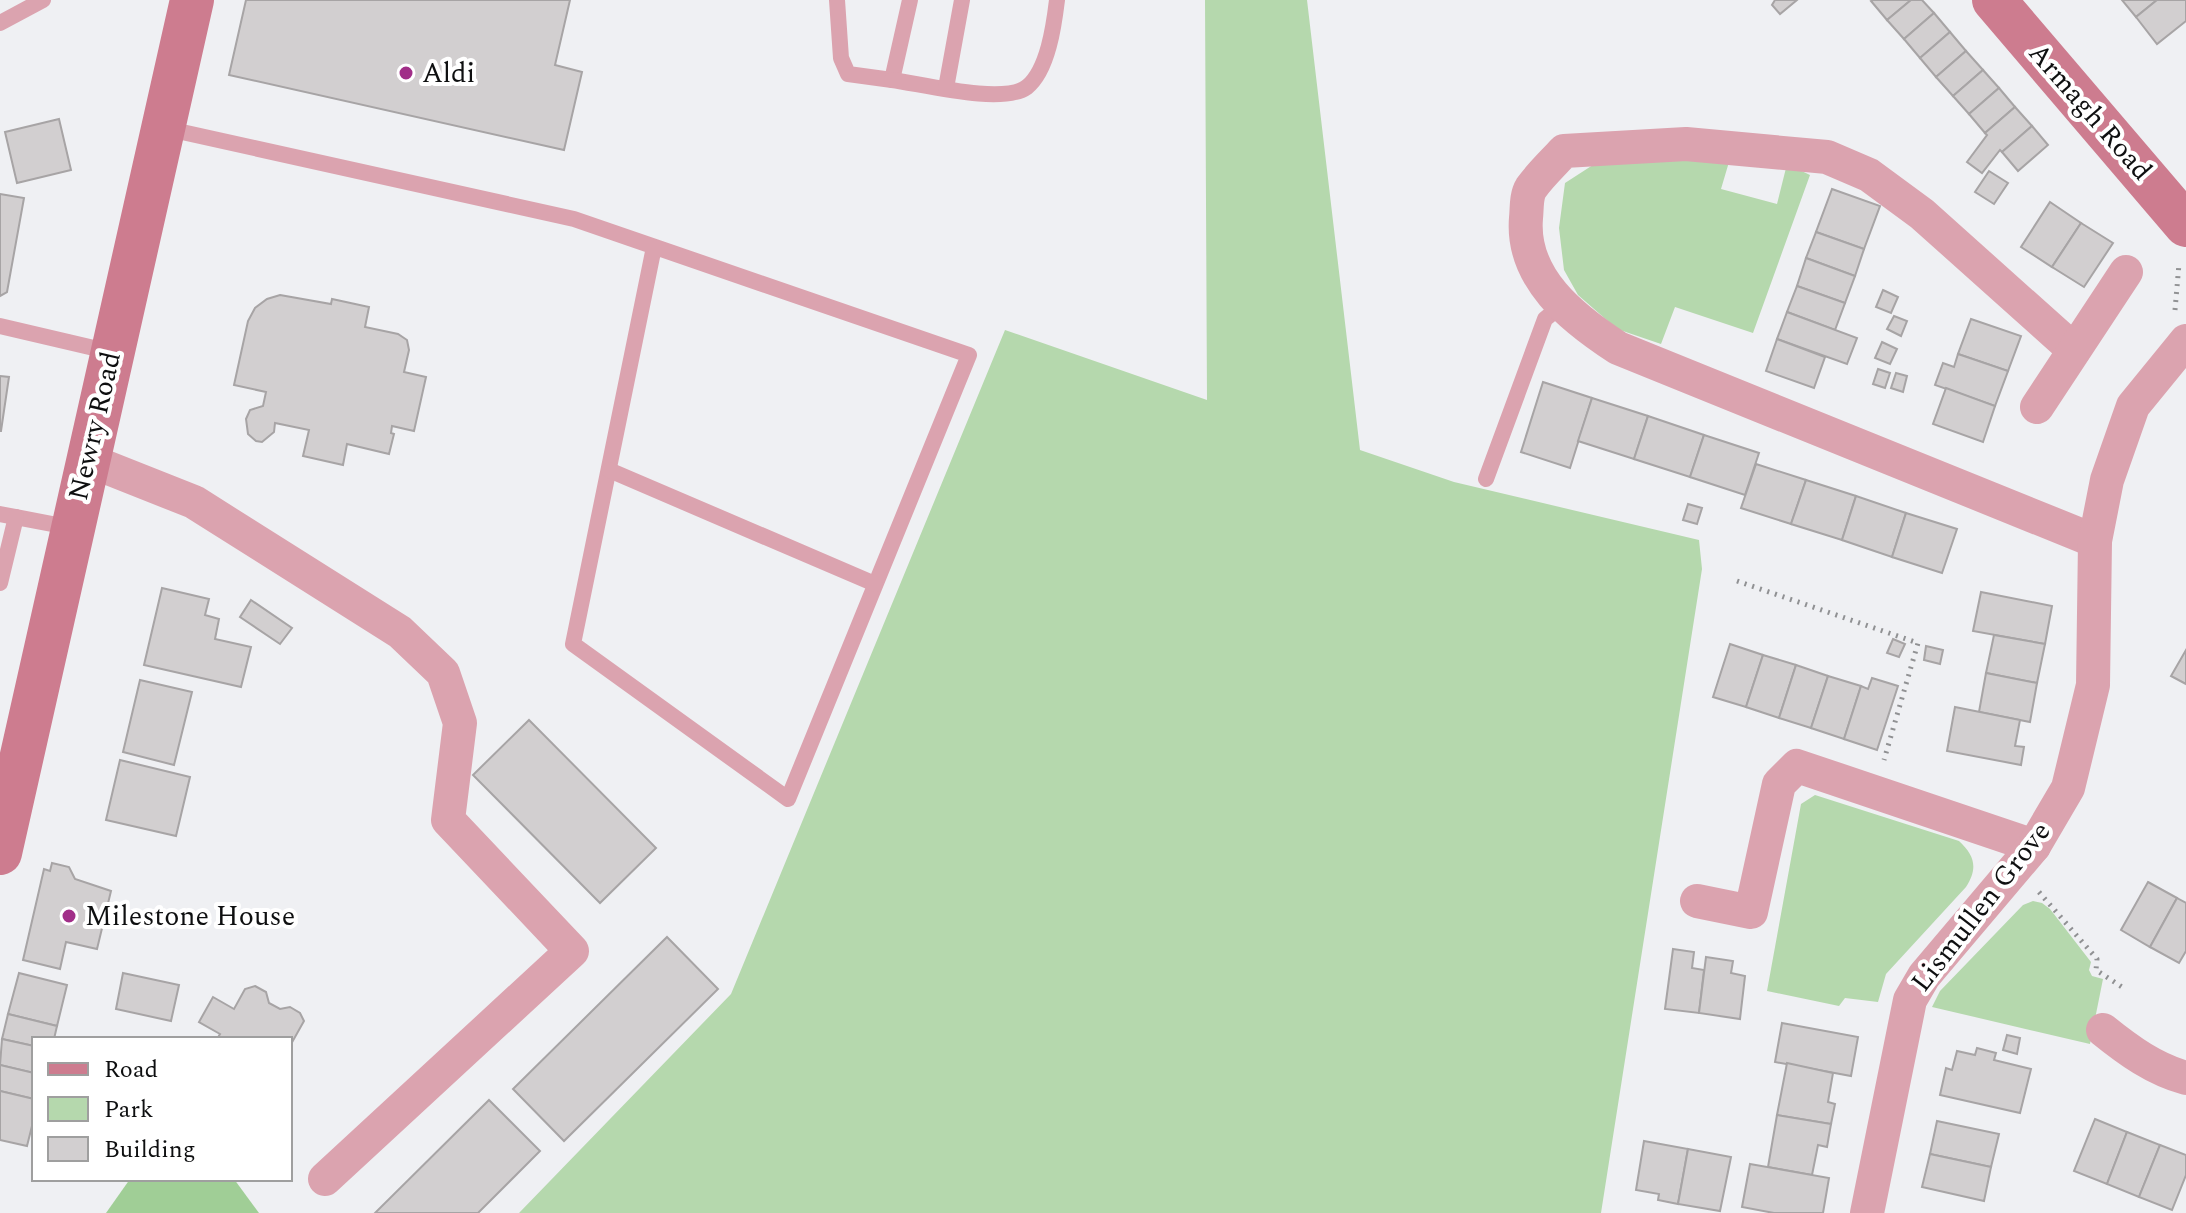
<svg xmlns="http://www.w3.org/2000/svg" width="2186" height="1213" font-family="Spectral,serif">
<rect width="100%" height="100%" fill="#eff0f3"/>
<g fill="#b5d8ad">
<path d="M1205,0H1307L1360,450L1454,482L1699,540L1702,569L1601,1213H519L731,994L1005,330L1207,400Z"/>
<path d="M1649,159L1729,162L1721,189L1777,204L1787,164L1810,175L1753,333L1675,307L1661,344L1617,329L1578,295L1564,270L1559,228L1565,183L1596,163Z"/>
<path d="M1815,795L1959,841C1975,856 1978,868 1966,887L1886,974L1878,1002L1845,998L1839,1006L1767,991L1801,804Z"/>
<path d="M2033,901L2042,903L2050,909L2091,962L2089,970L2092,976L2103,979L2090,1044L1932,1007L1940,991L2023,905Z"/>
</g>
<path fill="#a0ce96" d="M130,1179H234L259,1213H106Z"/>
<g fill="#d2cfd0" stroke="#a7a4a5" stroke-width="2">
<path d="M246,0H570L555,65L582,72L564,150L229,75Z"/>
<path d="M1775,0H1797L1780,14L1772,5Z"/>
<path d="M1873,0H1911L1887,20L1871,1Z"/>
<path d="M1911,0H1922L1934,13L1904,39L1887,20Z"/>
<path d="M2122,0H2157L2136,17Z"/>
<path d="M2157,0H2186V21L2157,44L2136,17Z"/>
<path d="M1934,13L1950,32L1920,58L1904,39Z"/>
<path d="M1950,32L1966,51L1936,77L1920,58Z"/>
<path d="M1966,51L1983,70L1953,96L1936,77Z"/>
<path d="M1983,70L1999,88L1969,114L1953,96Z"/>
<path d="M1999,88L2015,107L1985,133L1969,114Z"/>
<path d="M2015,107L2032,126L2002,152L2000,150L1982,173L1967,162L1987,135L1985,133Z"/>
<path d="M59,119L71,170L17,183L5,132Z"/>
<path d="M2032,126L2048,145L2018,171L2002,152Z"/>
<path d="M1989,171L2008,183L1994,204L1975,192Z"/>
<path d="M1832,189L1880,206L1864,249L1816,232Z"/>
<path d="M0,194L24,198L7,292L0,296Z"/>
<path d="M2050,202L2081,223L2052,267L2021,247Z"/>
<path d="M2081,223L2113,243L2084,287L2052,267Z"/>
<path d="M1816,232L1864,249L1855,276L1806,258Z"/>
<path d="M1806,258L1855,276L1845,303L1797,286Z"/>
<path d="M1797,286L1845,303L1835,330L1787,312Z"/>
<path d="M1883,290L1898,297L1891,313L1876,307Z"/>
<path d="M280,295L331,304L332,299L369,307L365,327L398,334L407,340L409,350L404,372L426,377L414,431L392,426L391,433L394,434L389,454L347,444L343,465L303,456L309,430L275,423L274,432L262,442L256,441L248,434L246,419L250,410L263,406L266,392L234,385L248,321L255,308L267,299Z"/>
<path d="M1787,312L1857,338L1847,364L1777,339Z"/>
<path d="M1894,316L1907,321L1901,336L1887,329Z"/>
<path d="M1971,319L2021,336L2008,371L1958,354Z"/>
<path d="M1777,339L1825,357L1814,388L1766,371Z"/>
<path d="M1882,342L1897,349L1890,364L1875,358Z"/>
<path d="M1958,354L2008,371L1995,406L1935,385L1943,363L1954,367Z"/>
<path d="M1878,369L1890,373L1885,388L1873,384Z"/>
<path d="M1896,373L1907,376L1903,392L1891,388Z"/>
<path d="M0,376L9,377L1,431H0Z"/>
<path d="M1543,382L1592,398L1570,468L1521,452Z"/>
<path d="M1946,388L1995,406L1983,442L1933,424Z"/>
<path d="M1592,398L1648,416L1634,459L1578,441Z"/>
<path d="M1648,416L1704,435L1690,477L1634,459Z"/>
<path d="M1704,435L1759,453L1745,495L1690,477Z"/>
<path d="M1756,464L1806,480L1791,524L1741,508Z"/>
<path d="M1806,480L1856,496L1842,540L1791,524Z"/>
<path d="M1856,496L1906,513L1892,557L1842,540Z"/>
<path d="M1688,504L1702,508L1697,524L1683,520Z"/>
<path d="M1906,513L1957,529L1942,573L1892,557Z"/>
<path d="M162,588L209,599L205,615L219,619L215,639L251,647L241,687L144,665Z"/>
<path d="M1981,592L2052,606L2045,644L1973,631Z"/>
<path d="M251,600L292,628L280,644L240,617Z"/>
<path d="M1994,635L2045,644L2037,683L1986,673Z"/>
<path d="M1893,639L1905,644L1899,657L1887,653Z"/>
<path d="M1730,644L1763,655L1746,707L1713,697Z"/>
<path d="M1926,646L1943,650L1940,664L1924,660Z"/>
<path d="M2186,650V684L2171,676Z"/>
<path d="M1763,655L1796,665L1779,718L1746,707Z"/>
<path d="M1796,665L1828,676L1811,728L1779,718Z"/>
<path d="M1986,673L2037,683L2030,722L1979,712Z"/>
<path d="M1828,676L1861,686L1844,739L1811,728Z"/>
<path d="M1872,678L1898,686L1877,750L1844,739L1861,686L1868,689Z"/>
<path d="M140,680L192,692L174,765L123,752Z"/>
<path d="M1955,707L2020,720L2015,746L2024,747L2021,765L1947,751Z"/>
<path d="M529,720L656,848L600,903L473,775Z"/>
<path d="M120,760L190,777L176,836L106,820Z"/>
<path d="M52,863L69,867L75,879L111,891L97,949L66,942L60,969L23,960L44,869L50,871Z"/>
<path d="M2148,882L2177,898L2150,947L2121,930Z"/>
<path d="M2177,898L2186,903V951L2179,963L2150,947Z"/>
<path d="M667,937L718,989L564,1141L513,1089Z"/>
<path d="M1673,949L1694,952L1692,968L1704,970L1699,1013L1665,1009Z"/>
<path d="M1706,957L1733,961L1731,973L1745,976L1740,1019L1699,1013Z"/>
<path d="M19,973L67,985L57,1026L8,1014Z"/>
<path d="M123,973L179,985L171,1021L116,1009Z"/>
<path d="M255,986L266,992L269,1003L280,1009L290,1007L300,1013L304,1021L290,1046V1039H217L220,1034L199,1022L213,997L234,1009L245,989Z"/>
<path d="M8,1014L57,1026L54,1039H34V1046L2,1039Z"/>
<path d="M1782,1023L1858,1037L1851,1076L1775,1062Z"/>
<path d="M2007,1035L2020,1038L2017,1054L2003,1050Z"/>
<path d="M2,1039L34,1046V1073L0,1065Z"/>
<path d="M1977,1048L1996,1053L1994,1060L2031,1069L2020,1113L1940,1095L1946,1068L1952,1070L1957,1051L1975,1055Z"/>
<path d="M1787,1063L1833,1073L1828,1102L1835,1104L1831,1124L1777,1115Z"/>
<path d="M0,1065L34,1073V1099L0,1091Z"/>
<path d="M0,1091L34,1099V1118L27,1146L0,1140Z"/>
<path d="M489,1100L540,1151L478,1213H375Z"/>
<path d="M1777,1115L1831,1124L1827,1147L1818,1145L1812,1175L1768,1167Z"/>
<path d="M2095,1119L2127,1132L2107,1184L2074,1171Z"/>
<path d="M1937,1121L1999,1134L1991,1167L1930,1154Z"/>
<path d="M2127,1132L2160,1145L2139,1197L2107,1184Z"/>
<path d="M1644,1141L1688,1149L1678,1204L1658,1200L1659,1194L1636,1190Z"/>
<path d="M2160,1145L2186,1155V1175L2172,1210L2139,1197Z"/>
<path d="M1688,1149L1731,1157L1720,1211L1678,1204Z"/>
<path d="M1930,1154L1991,1167L1984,1201L1922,1187Z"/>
<path d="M1750,1164L1829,1178L1823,1213H1774L1742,1207Z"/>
</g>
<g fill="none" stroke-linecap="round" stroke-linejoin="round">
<g stroke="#909193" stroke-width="5" stroke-dasharray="2 6" stroke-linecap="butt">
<path d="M2175,310L2179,264"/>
<path d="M1737,581L1918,643L1884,760"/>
<path d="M2039,892L2097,959L2096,970L2122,987"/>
</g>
<g stroke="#dba3af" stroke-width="16">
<path d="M837,0L841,58L848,74L892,80L910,0"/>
<path d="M0,23L43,0"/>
<path d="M892,80C922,84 1003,105 1027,87C1048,70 1054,25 1057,0"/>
<path d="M946,88L962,0"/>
<path d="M164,128L574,219L969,355L788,799L573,644L654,247"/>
<path d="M0,326L111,352"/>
<path d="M609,470L875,584"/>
<path d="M1486,479L1545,319L1562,305"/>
<path d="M0,514L73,528"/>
<path d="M0,583L16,517"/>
</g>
<g stroke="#dba3af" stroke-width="34">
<path d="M2074,350L1922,214L1869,175L1827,157L1686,144L1564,151C1553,163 1540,175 1531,188C1526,196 1527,209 1526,218C1521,278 1572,318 1618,348L2095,541"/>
<path d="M2037,407L2126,272"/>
<path d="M88,460L194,502L400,632L443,673L460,723L448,820L572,951L325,1179"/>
<path d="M1697,901L1751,912L1779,784L1797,766L2034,846"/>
<path d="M2103,1030C2129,1051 2154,1069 2186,1078"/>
<path d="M1867,1213L1910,1000L1924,976L2034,846L2068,788L2093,685L2095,541L2107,480L2133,406L2186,341"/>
</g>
<g stroke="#cd7c8f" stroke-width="44">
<path d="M1994,0L2186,225"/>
<path d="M0,853L192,0"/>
</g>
</g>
<g fill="#a12e88" stroke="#fff" stroke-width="3">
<circle cx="406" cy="73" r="8"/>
<circle cx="69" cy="916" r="8"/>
</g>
<g text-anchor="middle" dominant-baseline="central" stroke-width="8" stroke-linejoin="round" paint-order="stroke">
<g font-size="28" fill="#0e0f10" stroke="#fff" text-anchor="start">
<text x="422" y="73">Aldi</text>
<text x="85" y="916">Milestone House</text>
</g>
<g font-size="28" fill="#0e0f10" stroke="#fff">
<text transform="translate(2090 112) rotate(49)">Armagh Road</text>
<text transform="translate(95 426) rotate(-77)">Newry Road</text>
<text transform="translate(1981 907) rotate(-52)">Lismullen Grove</text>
</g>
</g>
<rect x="32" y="1037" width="260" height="144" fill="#ffffff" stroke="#9f9f9f" stroke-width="2"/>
<rect x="48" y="1063" width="40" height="12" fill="#cd7c8f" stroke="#9f9f9f" stroke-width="2"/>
<text x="104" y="1077" font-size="24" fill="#0e0f10">Road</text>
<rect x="48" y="1097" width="40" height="24" fill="#b5d8ad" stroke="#9f9f9f" stroke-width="2"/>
<text x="104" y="1117" font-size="24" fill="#0e0f10">Park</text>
<rect x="48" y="1137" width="40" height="24" fill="#d2cfd0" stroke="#9f9f9f" stroke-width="2"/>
<text x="104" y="1157" font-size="24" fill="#0e0f10">Building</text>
</svg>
